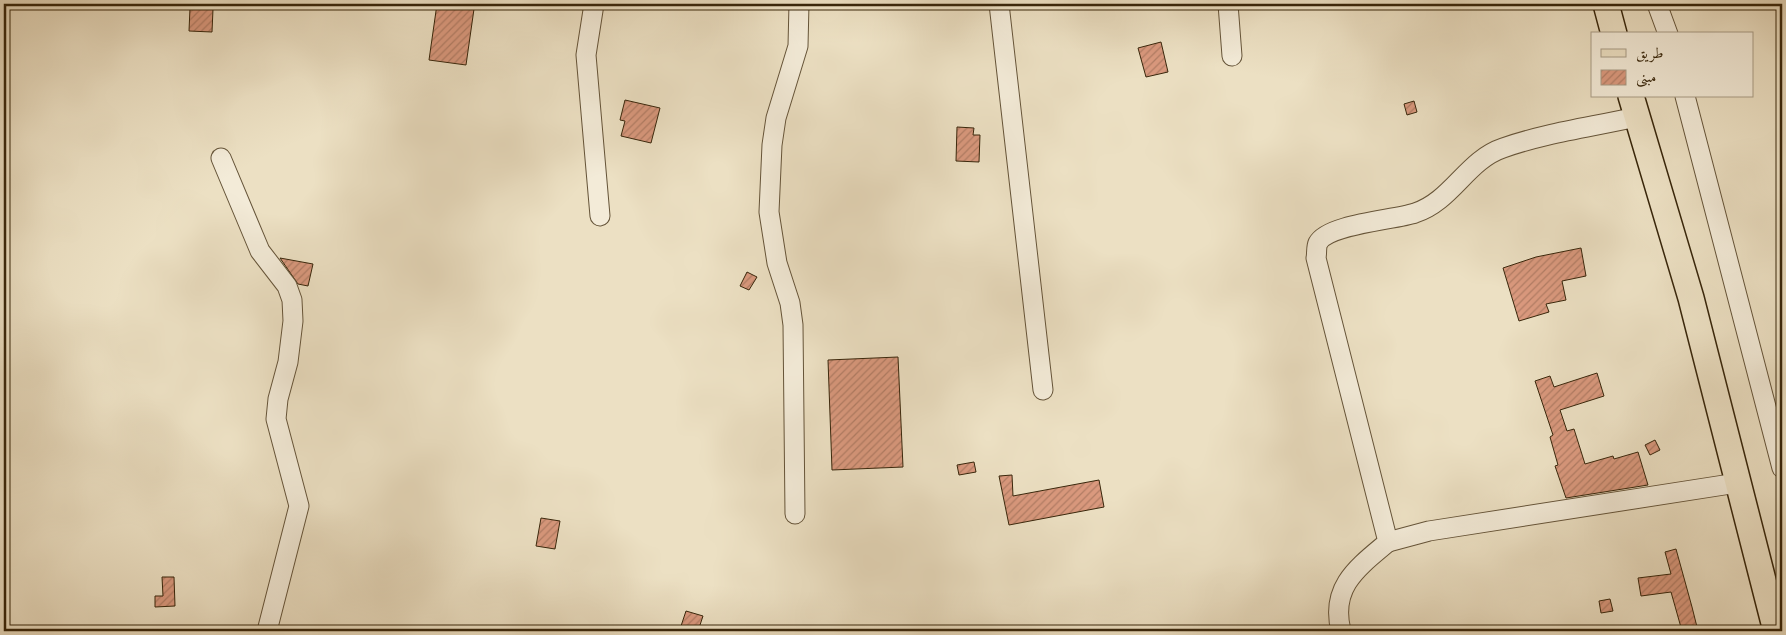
<svg xmlns="http://www.w3.org/2000/svg" width="1786" height="635" font-family="'IM FELL Double Pica',Amiri,serif">
<defs>
<pattern id="building-hatch" width="6" height="6" patternUnits="userSpaceOnUse" patternTransform="scale(1.25)"><rect width="6" height="6" fill="#da997e"/><path d="M-1 1l2-2M0 6l6-6M5 7l2-2" fill="none" stroke="#b27d65"/></pattern>
</defs>
<rect width="100%" height="100%" fill="#ece0c3"/>
<filter id="stains"><feTurbulence type="fractalNoise" baseFrequency=".004" numOctaves="4"/><feColorMatrix values="0 0 0 0 .2 0 0 0 0 .09 0 0 0 0 .02 0 0 0 .5 -.17"/></filter>
<radialGradient id="worn" r=".72"><stop offset=".6" stop-color="#630" stop-opacity="0"/><stop offset="1" stop-color="#630" stop-opacity=".3"/></radialGradient>
<g fill="url(#building-hatch)" stroke="#38260b">
<path d="M437,4L474,9L466,65L429,60Z"/>
<path d="M190,8L213,9L212,32L189,31Z"/>
<path d="M1161,42L1168,72L1146,77L1138,48Z"/>
<path d="M625,100L660,108L651,143L621,136L625,121L620,120Z"/>
<path d="M1414,101L1417,112L1407,115L1404,104Z"/>
<path d="M957,127L974,128L973,135H980L979,162L956,161Z"/>
<path d="M1581,248L1586,276L1562,281L1566,300L1546,304L1549,312L1519,321L1503,268L1536,257Z"/>
<path d="M280,258L313,264L308,286L298,284Z"/>
<path d="M747,272L757,277L749,290L740,286Z"/>
<path d="M898,357L903,467L832,470L828,360Z"/>
<path d="M1597,373L1604,396L1560,410L1567,431L1574,429L1585,464L1613,456L1614,459L1638,452L1648,485L1566,498L1555,466L1558,465L1550,437L1553,435L1535,381L1550,376L1554,387Z"/>
<path d="M1655,440L1660,450L1650,455L1645,445Z"/>
<path d="M974,462L976,472L959,475L957,465Z"/>
<path d="M1012,475L1013,496L1099,480L1104,507L1009,525L999,476Z"/>
<path d="M541,518L560,521L555,549L536,546Z"/>
<path d="M1676,549L1692,607L1698,631H1682L1671,592L1641,596L1638,578L1671,574L1665,552Z"/>
<path d="M162,577H174L175,606L155,607V596H163Z"/>
<path d="M1610,599L1613,611L1601,613L1599,601Z"/>
<path d="M686,611L703,616L698,631L680,629Z"/>
</g>
<g fill="none" stroke-linecap="round" stroke-linejoin="round">
<g stroke="#655439" stroke-width="21">
<g id="minor">
<path d="M594,4L586,55L600,216"/>
<path d="M999,4L1043,390"/>
<path d="M1228,4L1232,56"/>
<path d="M1657,4L1668,34"/>
<path d="M1685,96L1782,468"/>
<path d="M221,158L260,251L287,286L292,300L293,321L288,362L278,399L276,419L299,506L267,631"/>
<path d="M795,514L793,325L790,303L777,263L769,212L772,145L776,118L798,46L799,4"/>
<path d="M1388,542L1429,531L1737,483"/>
<path d="M1341,631C1330,587 1357,568 1388,542L1316,258C1317,254 1316,247 1318,243C1328,224 1395,220 1415,213C1452,201 1467,160 1503,148C1545,133 1592,127 1636,117"/>
</g>
</g>
<g stroke="#38260b" stroke-width="28">
<g id="major">
<path d="M1606,4L1614,34"/>
<path d="M1631,96L1691,298L1776,631"/>
</g>
</g>
<use href="#minor" stroke="#f3ebd8" stroke-width="19"/>
<use href="#major" stroke="#ece0c3" stroke-width="25"/>
</g>
<rect width="1786" height="635" fill="none" stroke="#ece0c3" stroke-width="20"/>
<rect x="5" y="5" width="1776" height="625" fill="none" stroke="#38260b" stroke-width="2.5"/>
<rect x="10" y="10" width="1766" height="615" fill="none" stroke="#38260b"/>
<rect x="1591" y="32" width="162" height="65" fill="#f3ebd8" stroke="#a89c86"/>
<rect x="1601" y="49" width="25" height="8" fill="#ece0c3" stroke="#a89c86"/>
<text x="1636" y="58" font-size="15" fill="#38260b">طريق</text>
<rect x="1601" y="70" width="25" height="15" fill="url(#building-hatch)" stroke="#a89c86"/>
<text x="1636" y="82" font-size="15" fill="#38260b">مبنى</text>
<rect width="100%" height="100%" filter="url(#stains)"/>
<rect width="100%" height="100%" fill="url(#worn)"/>
</svg>
